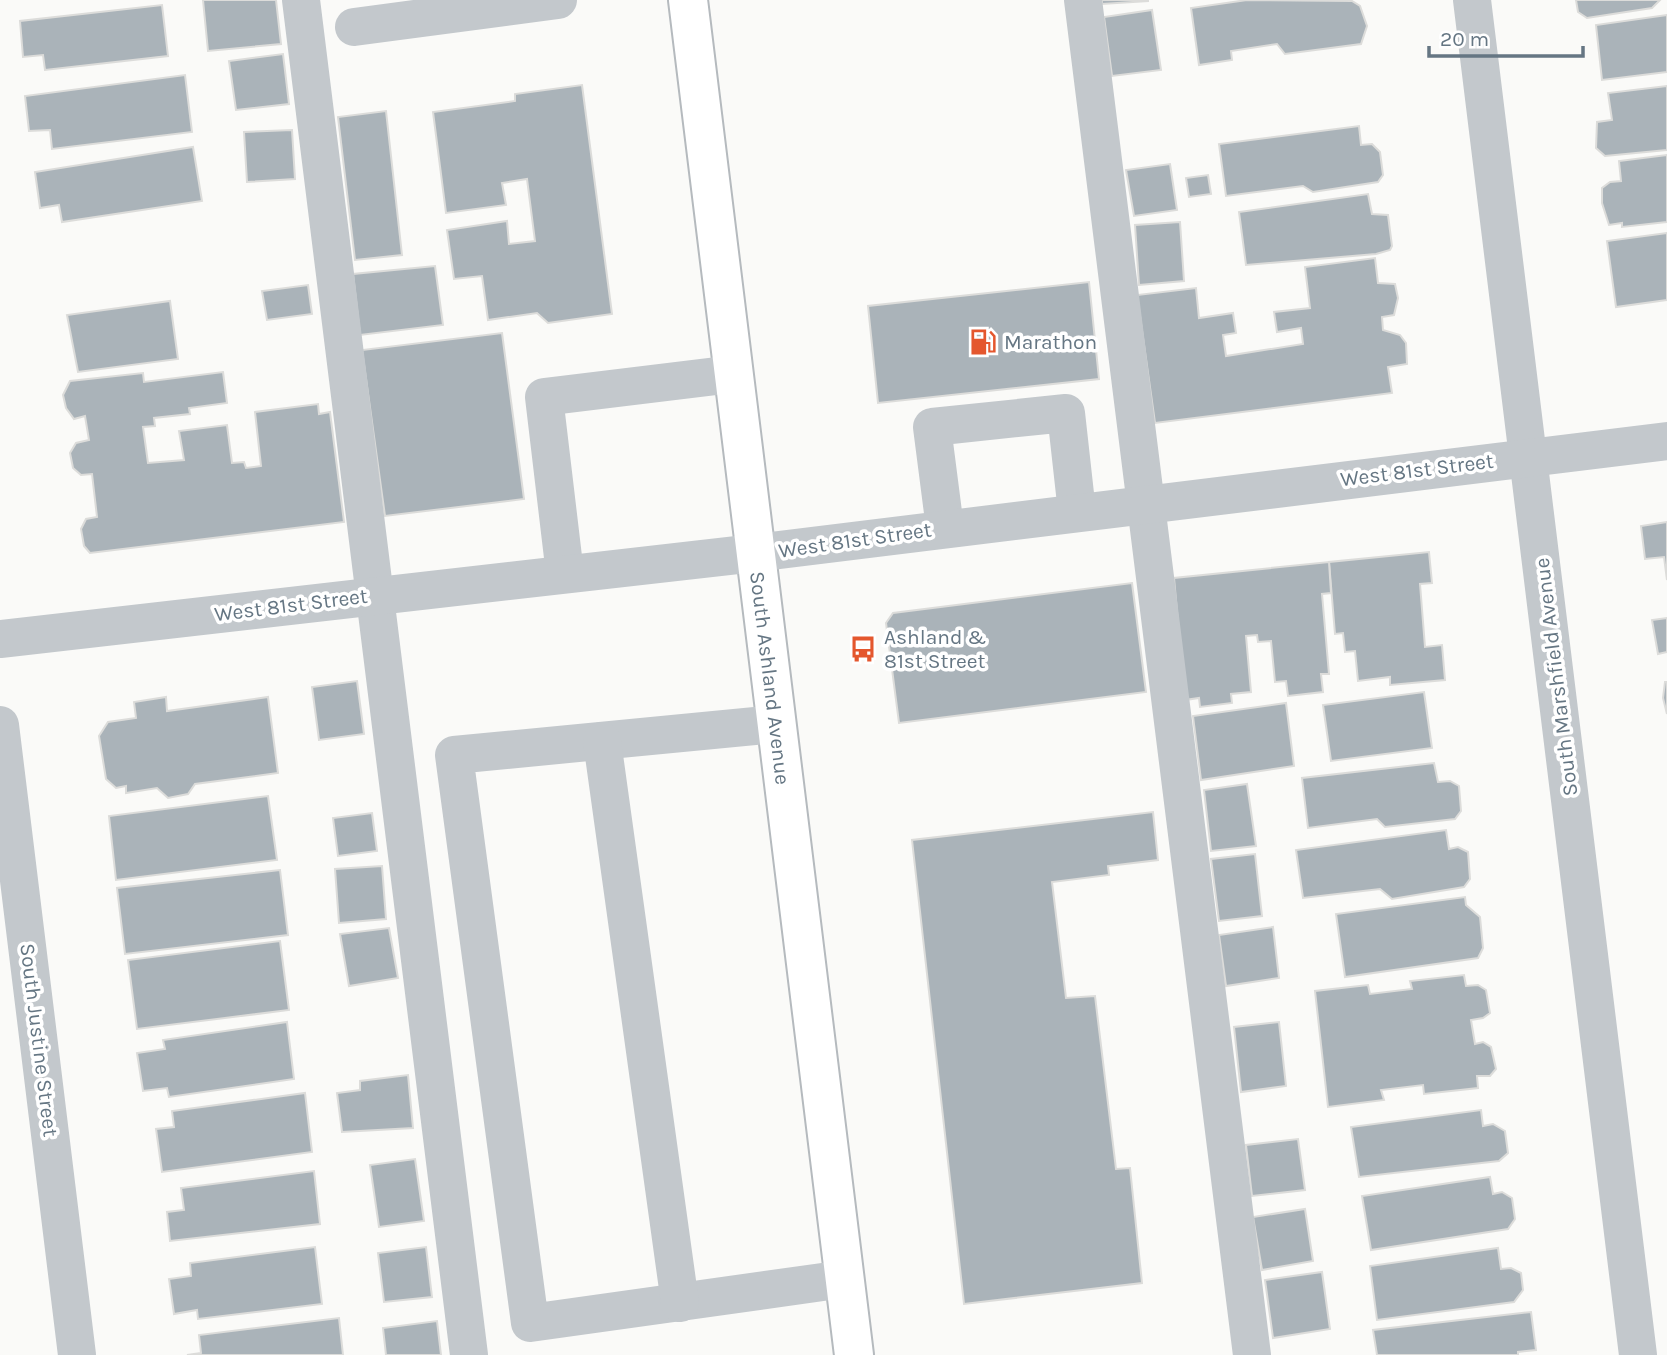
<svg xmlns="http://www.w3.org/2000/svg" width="1667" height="1355" font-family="Karla,sans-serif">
<rect width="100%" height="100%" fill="#fafaf8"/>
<g fill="#aab3b9" stroke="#dcdcda" stroke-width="2">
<path d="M203,0H276L281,44L208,51Z"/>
<path d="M1102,0H1148V1L1102,4Z"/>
<path d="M1247,0L1352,1L1360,6L1367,26L1361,44L1285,54L1277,44L1231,51L1232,60L1199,65L1191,8Z"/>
<path d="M1576,0H1660L1652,8L1587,18L1578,12Z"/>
<path d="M162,5L168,56L45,70L43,55L23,57L20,21Z"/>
<path d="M1152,10L1161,70L1112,76L1104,17Z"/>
<path d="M1667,15V72L1602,80L1596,25Z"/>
<path d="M283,54L289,104L236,110L229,61Z"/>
<path d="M185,75L192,132L52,149L50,130L29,131L25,96Z"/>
<path d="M582,85L612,314L548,323L537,313L488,320L482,276L454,279L447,230L507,221L509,244L535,241L527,179L502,183L506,205L446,213L433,112L515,101V94Z"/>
<path d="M1667,86V150L1605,156L1596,148L1597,122L1612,120L1608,93Z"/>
<path d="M386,111L402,255L355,260L338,117Z"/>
<path d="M1359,126L1361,145L1372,144L1380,152L1383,175L1378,182L1313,192L1303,186L1226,196L1219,144Z"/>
<path d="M292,130L295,179L247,182L244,132Z"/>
<path d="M193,147L202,201L62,222L59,205L40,208L35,172Z"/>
<path d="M1667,155V222L1622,227V223L1609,225L1602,203V188L1610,182L1621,181L1619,161Z"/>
<path d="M1170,164L1177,210L1134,216L1126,170Z"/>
<path d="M1208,175L1211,194L1189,197L1186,178Z"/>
<path d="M1368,194L1372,214L1388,215L1392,246L1390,250L1376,254L1246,265L1239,212Z"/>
<path d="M1180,222L1184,281L1139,285L1135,225Z"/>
<path d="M1667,233V300L1616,307L1607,241Z"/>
<path d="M1375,258L1378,283L1395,284L1398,298L1394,315L1382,317L1383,330L1400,335L1406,343L1407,364L1388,367L1392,393L1155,423L1137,295L1196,288L1199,318L1233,313L1236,333L1223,335L1226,356L1303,344L1301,328L1277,332L1274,312L1310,308L1305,267Z"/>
<path d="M435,266L443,325L360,335L353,274Z"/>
<path d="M1089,282L1099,379L878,403L868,306Z"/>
<path d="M308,285L312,314L267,320L262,291Z"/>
<path d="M170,301L178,359L78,372L67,315Z"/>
<path d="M502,333L524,499L385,516L362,350Z"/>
<path d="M223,372L227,403L189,408L190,414L154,418L155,426L143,427L148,463L184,460L179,431L227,425L232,463L244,462L246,468L261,466L255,412L318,404L319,414L330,412L344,522L90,553L84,546L81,529L86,519L97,517L92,474L81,475L73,468L70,453L76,443L89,440L85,416L74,419L66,408L63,395L70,381L143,373L144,382Z"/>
<path d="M1667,522V580L1664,557L1645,559L1641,526Z"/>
<path d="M1429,552L1432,583L1420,584L1425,647L1442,645L1445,680L1390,685V677L1358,681L1355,651L1345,652L1343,633L1335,634L1329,562Z"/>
<path d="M1329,562L1331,593L1322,594L1329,674H1321L1323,692L1288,696L1286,681L1275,682L1271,641L1258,642L1257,635L1246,636L1251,692L1231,694L1232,703L1200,707L1199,698L1185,700L1174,578Z"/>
<path d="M1132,583L1146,692L899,723L886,623L893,613Z"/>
<path d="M1667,618V652L1658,654L1652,620Z"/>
<path d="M357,681L364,734L319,740L312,687Z"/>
<path d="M1665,682H1667V714L1663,698Z"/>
<path d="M1424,692L1432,748L1331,761L1323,705Z"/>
<path d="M166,697L167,711L268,697L278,773L195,784L188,794L168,798L157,788L126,793V786L116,788L106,779L99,736L108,722L136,718L134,702Z"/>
<path d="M1286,703L1294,766L1201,780L1193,716Z"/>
<path d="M1434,763L1438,782L1450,781L1459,786L1461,811L1455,819L1385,827L1377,819L1308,828L1302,778Z"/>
<path d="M1247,784L1256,846L1211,851L1204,790Z"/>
<path d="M268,796L277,860L116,880L109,816Z"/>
<path d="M1153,812L1158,860L1108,866L1109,875L1052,882L1066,998L1095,996L1116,1169L1130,1168L1142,1283L964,1304L912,840Z"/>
<path d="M372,813L377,851L338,856L333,818Z"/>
<path d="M1446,830L1449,849L1458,847L1468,852L1470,879L1464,887L1392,899L1380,889L1303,898L1296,850Z"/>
<path d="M1255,854L1262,916L1219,921L1211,859Z"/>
<path d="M382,866L386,919L339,923L335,869Z"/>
<path d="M280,870L288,935L125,954L117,888Z"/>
<path d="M1465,897L1466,905L1480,917L1483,948L1478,958L1345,977L1336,914Z"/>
<path d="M1273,927L1279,978L1226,986L1219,935Z"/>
<path d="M389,928L398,978L349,986L340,934Z"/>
<path d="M280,941L289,1010L137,1029L128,960Z"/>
<path d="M1464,975L1466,986L1478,985L1486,990L1490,1013L1483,1018L1471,1020L1475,1044L1483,1042L1491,1047L1496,1069L1490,1076H1477L1478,1088L1424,1094L1423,1085L1381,1090L1384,1100L1328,1107L1315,991L1368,985L1370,994L1412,989L1410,981Z"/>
<path d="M287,1022L294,1079L169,1097L167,1088L143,1091L137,1053L165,1049L163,1040Z"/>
<path d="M1279,1022L1286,1086L1241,1092L1234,1027Z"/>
<path d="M408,1075L413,1128L342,1132L337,1093L360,1090V1081Z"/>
<path d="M305,1093L312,1152L162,1172L156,1129L174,1127L172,1111Z"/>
<path d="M1481,1110L1483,1126L1493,1124L1505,1131L1508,1153L1499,1161L1359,1177L1351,1127Z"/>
<path d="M1298,1139L1305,1190L1252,1196L1246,1145Z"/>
<path d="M415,1159L424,1221L379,1227L370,1165Z"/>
<path d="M314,1171L320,1224L170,1241L167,1212L184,1210L181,1188Z"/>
<path d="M1490,1177L1493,1194L1502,1192L1512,1198L1515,1219L1508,1229L1371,1250L1362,1196Z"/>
<path d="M1305,1209L1313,1261L1262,1270L1253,1217Z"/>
<path d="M315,1247L322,1304L198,1319L197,1310L174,1314L169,1279L191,1276L190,1263Z"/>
<path d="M426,1247L432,1297L384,1302L378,1253Z"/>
<path d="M1498,1248L1501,1269L1511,1268L1521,1273L1523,1290L1514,1302L1377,1320L1370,1266Z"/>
<path d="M1322,1272L1330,1329L1273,1338L1265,1280Z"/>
<path d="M1531,1312L1536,1350L1518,1352V1355H1377L1373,1330Z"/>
<path d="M339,1318L343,1355H187L201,1353L199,1335Z"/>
<path d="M437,1321L441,1355H386L383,1328Z"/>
</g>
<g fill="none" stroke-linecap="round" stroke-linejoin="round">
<g stroke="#b5babe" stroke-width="42">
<path id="major" d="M688,0L854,1355"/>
</g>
<g stroke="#c3c8cc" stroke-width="38">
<path d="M301,0L469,1355"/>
<path d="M1083,0L1252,1355"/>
<path d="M1472,0L1638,1355"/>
<path d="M354,27L558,0"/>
<path d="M945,528L932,427L1066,413L1077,512"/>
<path d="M565,574L544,397L733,374"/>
<path d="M0,639L755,553L1667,441"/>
<path d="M776,724L454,755L530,1323L844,1279"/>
<path d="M0,725L77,1355"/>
<path d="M602,741L680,1303"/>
</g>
<use href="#major" stroke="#fff" stroke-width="38"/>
</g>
<defs>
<g id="fuel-bare" transform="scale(2.1)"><path d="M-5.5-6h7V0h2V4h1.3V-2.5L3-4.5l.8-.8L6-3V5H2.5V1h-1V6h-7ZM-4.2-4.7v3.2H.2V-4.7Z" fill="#e4572e" stroke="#fff" stroke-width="2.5" paint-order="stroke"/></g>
<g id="bus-bare" transform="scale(2.1)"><path d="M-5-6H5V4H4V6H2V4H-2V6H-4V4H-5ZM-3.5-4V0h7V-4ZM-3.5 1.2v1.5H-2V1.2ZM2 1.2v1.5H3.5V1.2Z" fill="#e4572e" stroke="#fff" stroke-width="2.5" paint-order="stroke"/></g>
</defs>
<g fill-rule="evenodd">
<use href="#fuel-bare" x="983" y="342"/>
<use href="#bus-bare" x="863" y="649"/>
</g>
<g text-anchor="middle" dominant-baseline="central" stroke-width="7" stroke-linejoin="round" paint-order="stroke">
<g font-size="21" fill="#657683" stroke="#fff" text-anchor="start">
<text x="1004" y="342">Marathon</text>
<text x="884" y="637">Ashland &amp;<tspan x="884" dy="24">81st Street</tspan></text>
</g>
<g font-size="21" fill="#657683" stroke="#fff">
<text transform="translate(1417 470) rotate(-7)">West 81st Street</text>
<text transform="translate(855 540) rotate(-8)">West 81st Street</text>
<text transform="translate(291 605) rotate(-7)">West 81st Street</text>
<text transform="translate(1556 677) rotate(-97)">South Marshfield Avenue</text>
<text transform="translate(770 678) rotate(83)">South Ashland Avenue</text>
<text transform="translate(39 1040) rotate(83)">South Justine Street</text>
</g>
</g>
<path d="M1429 46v10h154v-10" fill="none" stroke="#657683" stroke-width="3.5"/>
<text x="1440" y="46" font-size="21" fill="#657683" stroke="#ffffff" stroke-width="5" paint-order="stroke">20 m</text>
</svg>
